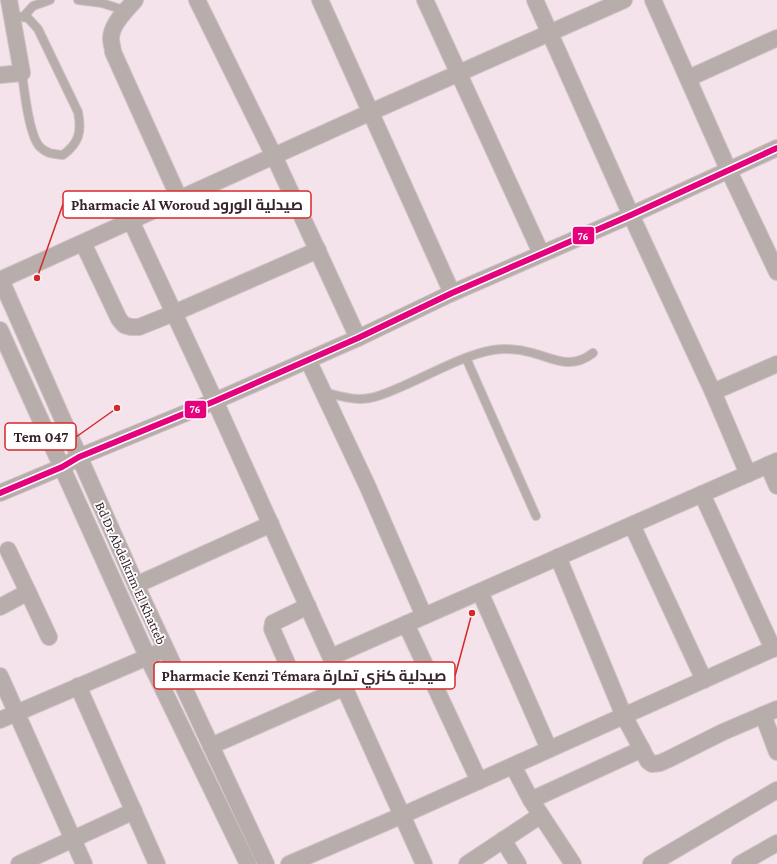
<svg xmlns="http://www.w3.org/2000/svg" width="777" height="864" font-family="'Crimson Pro',Cairo,serif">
<rect width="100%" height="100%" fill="#f5e3eb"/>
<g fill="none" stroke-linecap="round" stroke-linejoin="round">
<g stroke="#d1c2c9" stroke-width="10">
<g id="lane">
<path d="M78,0L102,3L126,11"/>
<path d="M11,15L28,18L38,29L78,112C82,132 79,143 63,155C54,154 47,154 40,147C29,136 24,89 22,73"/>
<path d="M23,17L33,6L50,0"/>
<path d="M466,358L536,516"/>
<path d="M324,392C335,395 348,399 360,399C375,399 389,392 403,386C431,374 464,355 493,350C507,348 519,349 533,353C555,359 571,370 593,353"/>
</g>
</g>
<g stroke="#d1c2c9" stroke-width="18">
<g id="street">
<path d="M135,0C126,11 111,24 111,39C111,43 113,48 113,52L179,198"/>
<path d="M197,0L274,156L358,338"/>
<path d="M320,0L452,293"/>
<path d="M425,0L541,253"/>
<path d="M535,0L631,215L713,392L748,474"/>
<path d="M653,0L728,169L777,272"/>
<path d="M0,75L22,73L9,0"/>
<path d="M689,78L777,38"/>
<path d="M131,221L215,401L424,864"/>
<path d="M83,243L119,319L124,325L131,327H139L174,313L318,250"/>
<path d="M0,280L371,112L624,0"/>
<path d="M1,280L136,585L266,864"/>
<path d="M0,330L148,658L248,864"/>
<path d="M308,360L367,485L424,616"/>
<path d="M713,392L777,364"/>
<path d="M768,465L777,486"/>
<path d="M0,493L62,467L79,457L215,401L358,338L452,293L631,215L777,148"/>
<path d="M702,494L773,649"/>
<path d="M632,525L704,680"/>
<path d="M8,550L28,592"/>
<path d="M558,557L624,716L648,761L652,764L660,763L669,759L723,732L777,709"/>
<path d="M136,585L271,524"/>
<path d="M480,592L549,749"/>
<path d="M0,607L28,592L49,637"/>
<path d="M406,624L479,781"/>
<path d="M331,657L777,461"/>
<path d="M290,670L272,629L273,623L308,606"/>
<path d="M0,676L84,864"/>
<path d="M78,686L157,864"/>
<path d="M763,715L777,752"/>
<path d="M0,720L157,653"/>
<path d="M211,746L345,687"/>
<path d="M513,766L531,800L573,864"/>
<path d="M531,800L642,749"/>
<path d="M503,840L518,864"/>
<path d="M19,864L134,811"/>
<path d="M289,864L403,815L777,647"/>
<path d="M467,864L541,815"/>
<path d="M651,864L777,790"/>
<path d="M740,864L777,843"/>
</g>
</g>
<use href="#lane" stroke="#b7adaa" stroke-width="8"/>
<use href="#street" stroke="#b7adaa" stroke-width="16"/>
<g stroke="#fff" stroke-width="9">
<path id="bus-1" d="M0,493L62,467L79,457L215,401L358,338L452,293L631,215L777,148"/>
</g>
<use href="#bus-1" stroke="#e5007d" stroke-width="6"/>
</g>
<g text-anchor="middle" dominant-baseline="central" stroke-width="3.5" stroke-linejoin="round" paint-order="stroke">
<g font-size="14" fill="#38232d" stroke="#fff">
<text transform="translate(131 573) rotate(66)">Bd Dr Abdelkrim El Khatteb</text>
</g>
</g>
<path fill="none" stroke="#d62828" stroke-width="1.5" d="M37 278L63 204M117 408L76 437M472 613L455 676"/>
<g fill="#d62828" stroke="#fff" stroke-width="1.5">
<circle cx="37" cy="278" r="4"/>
<circle cx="117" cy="408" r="4"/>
<circle cx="472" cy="613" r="4"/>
</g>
<g fill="#fff" stroke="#d62828" stroke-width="1.5">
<rect x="63" y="191" width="248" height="27" rx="4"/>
<rect x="5" y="423" width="71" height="27" rx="4"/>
<rect x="154" y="662" width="301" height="27" rx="4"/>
</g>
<g font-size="15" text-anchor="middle" font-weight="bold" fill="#38232d">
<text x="187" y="210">Pharmacie Al Woroud صيدلية الورود</text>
<text x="41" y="442">Tem 047</text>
<text x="304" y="681">Pharmacie Kenzi Témara صيدلية كنزي تمارة</text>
</g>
<g stroke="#fff" stroke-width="1.5">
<rect x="572" y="226" width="23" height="19" rx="4" fill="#e5007d"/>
<rect x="184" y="400" width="23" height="19" rx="4" fill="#e5007d"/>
</g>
<g font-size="11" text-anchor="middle" font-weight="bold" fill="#fff">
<text x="583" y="240">76</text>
<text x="195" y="413">76</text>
</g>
</svg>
